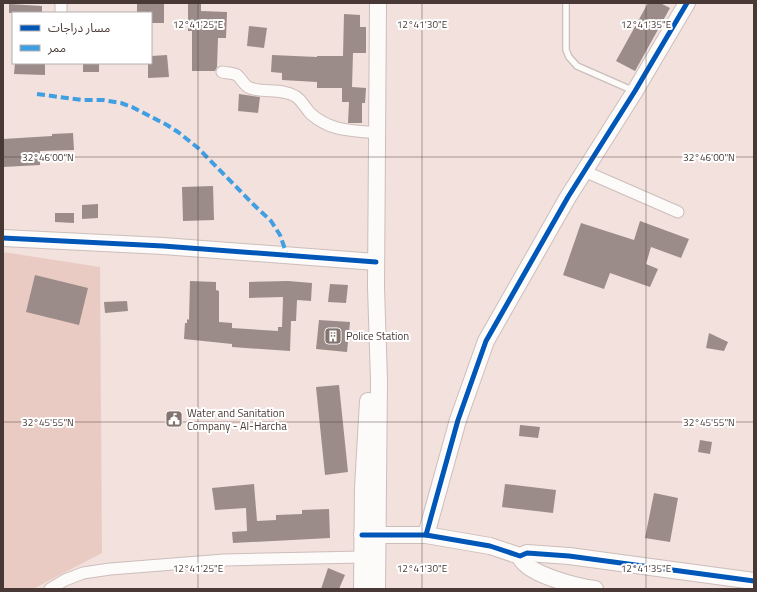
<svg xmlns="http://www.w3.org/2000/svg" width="757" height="592" font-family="'Titillium Web','Noto Sans Arabic',sans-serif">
<rect width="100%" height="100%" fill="#f2e1dd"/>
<path fill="#eacbc4" d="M3,252L100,267L102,553L33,589H3Z"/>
<g fill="#9b8c89">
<path d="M137,3H164V23H151V13H137Z"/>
<path d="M188,3H201V11L227,12L226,38H218L217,67L215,71H192V31H188Z"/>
<path d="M648,3H660L670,8L635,71L616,61Z"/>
<path d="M9,4L42,6V13H9Z"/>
<path d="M344,14L360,15V27H366V53H353L352,87L366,88L365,103H362V123H348L349,102H342V88H317V82L282,80V73L271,72L272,55L317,57V56H343Z"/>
<path d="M249,26L267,28L264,48L247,46Z"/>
<path d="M167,55L169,77L148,78V63H151V56Z"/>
<path d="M15,63H45V75L14,74Z"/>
<rect x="83" y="63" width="16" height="9"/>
<path d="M239,94L260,97L258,113L238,111Z"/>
<path d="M73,133L74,150L40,151V165L3,167V139L52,136V134Z"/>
<path d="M213,186L214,220L183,221L182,187Z"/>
<path d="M98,204V218L82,219V205Z"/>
<path d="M55,213H74V223L55,222Z"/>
<path d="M640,221L689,239L681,258L651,247L646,264L658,269L650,287L610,273L604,289L563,275L581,223L634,240Z"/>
<path d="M35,275L88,288L79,325L26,312Z"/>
<path d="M190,281L216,282V290L219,291V322L232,323V328L278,331V327H282L283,297L249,298V282L288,281L312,283L311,301L297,300L296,321H291L290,351L232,347V344L184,339L185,323H187V319L189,320Z"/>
<path d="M330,284L348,285L346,303L328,302Z"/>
<path d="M127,301L128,311L105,313L104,302Z"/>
<path d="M319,320L350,322L347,352L316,349Z"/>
<path d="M709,333L728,342L724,351L706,348Z"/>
<path d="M339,385L348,472L325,475L316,387Z"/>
<path d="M520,425L540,427L538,438L519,436Z"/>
<path d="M700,440L712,442L710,454L698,452Z"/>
<path d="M254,484L257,521L276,520V515L302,514V510L329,509L330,538L233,543L232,532L247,531L246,508L215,510L212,488Z"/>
<path d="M505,484L556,490L553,513L502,507Z"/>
<path d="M654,493L678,498L670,542L645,538Z"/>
<path d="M328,568L345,575L339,589H321Z"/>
</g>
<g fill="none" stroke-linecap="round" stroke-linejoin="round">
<g stroke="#ccbebb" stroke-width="8">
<path id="lane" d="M566,3V50L569,57L577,66L634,91"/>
</g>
<g stroke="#ccbebb" stroke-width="13">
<g id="street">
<path d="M61,13V3"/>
<path d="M222,72C227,73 233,73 237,75C242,79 244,86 250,88C264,93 282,88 295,96C302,100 305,108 311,114C332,132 351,130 377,133"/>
<path d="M584,171L678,212"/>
<path d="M50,589L65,580L83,573L110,569L224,560L362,557"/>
</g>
</g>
<g stroke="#ccbebb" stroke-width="18">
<g id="secondary">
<path d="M3,238L163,246L376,262"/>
<path d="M362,535H426L490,546L520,556L527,553L569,556L754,581"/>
<path d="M426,535L458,420L486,341L568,197L635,91L687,3"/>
<path d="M520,556C524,574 579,587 595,589"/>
<path d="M362,589L363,488L368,401"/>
<path d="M377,589L379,381L376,287L378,3"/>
</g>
</g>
<use href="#lane" stroke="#fdfafa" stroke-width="5.5"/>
<use href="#street" stroke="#fdfafa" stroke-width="11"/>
<use href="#secondary" stroke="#fdfafa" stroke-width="16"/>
<path stroke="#409ee2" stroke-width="4" stroke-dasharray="8 4" stroke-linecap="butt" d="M37,94L82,100H103L121,103L132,107L167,125L178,132L198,148L254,205L271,221L280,235L287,255"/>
<g stroke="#fff" stroke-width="8">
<g id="cycleway">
<path d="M3,238L163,246L376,262"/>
<path d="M362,535H426L490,546L520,556L527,553L569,556L754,581"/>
<path d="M426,535L458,420L486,341L568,197L635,91L687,3"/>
</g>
</g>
<use href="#cycleway" stroke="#0057b8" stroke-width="5"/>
</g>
<path fill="none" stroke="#483936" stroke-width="1" stroke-opacity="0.45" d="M198,3V589M422,3V589M646,3V589M3,157H754M3,422H754"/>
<defs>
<g id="building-square" transform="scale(0.9)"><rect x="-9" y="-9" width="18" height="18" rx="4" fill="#847470" stroke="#fff"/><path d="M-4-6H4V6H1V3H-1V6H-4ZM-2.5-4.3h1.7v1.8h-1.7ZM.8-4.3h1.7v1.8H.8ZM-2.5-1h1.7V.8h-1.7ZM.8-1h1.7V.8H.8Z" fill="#fff"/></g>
<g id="civic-square" transform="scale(0.9)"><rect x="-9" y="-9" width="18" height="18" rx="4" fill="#847470" stroke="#fff"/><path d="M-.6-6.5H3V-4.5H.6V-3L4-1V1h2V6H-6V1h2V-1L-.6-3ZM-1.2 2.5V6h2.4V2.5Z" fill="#fff"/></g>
</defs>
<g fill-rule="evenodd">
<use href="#building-square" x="333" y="336"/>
<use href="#civic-square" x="174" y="419"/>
</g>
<g text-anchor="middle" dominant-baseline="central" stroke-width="4" stroke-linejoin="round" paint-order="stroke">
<g font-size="11" fill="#483936" stroke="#fff" text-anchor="start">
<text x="346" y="336">Police Station</text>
<text x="187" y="413">Water and Sanitation<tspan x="187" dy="13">Company - Al-Harcha</tspan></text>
</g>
</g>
<g font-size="10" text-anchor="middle" fill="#483936" stroke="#fff" stroke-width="4" stroke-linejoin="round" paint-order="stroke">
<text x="198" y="28">12°41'25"E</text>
<text x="422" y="28">12°41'30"E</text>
<text x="646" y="28">12°41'35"E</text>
<text x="48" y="161">32°46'00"N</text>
<text x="709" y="161">32°46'00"N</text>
<text x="48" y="426">32°45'55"N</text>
<text x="709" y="426">32°45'55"N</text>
<text x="198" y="572">12°41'25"E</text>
<text x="422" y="572">12°41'30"E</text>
<text x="646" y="572">12°41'35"E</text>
</g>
<rect width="757" height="592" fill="none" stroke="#483936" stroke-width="8"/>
<rect x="12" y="12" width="140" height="52" fill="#ffffff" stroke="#b6b0af"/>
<rect x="20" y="25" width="20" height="6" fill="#0057b8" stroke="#b6b0af"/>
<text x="48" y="32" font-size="12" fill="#483936">مسار دراجات</text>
<rect x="20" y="45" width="20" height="6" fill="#409ee2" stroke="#b6b0af"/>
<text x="48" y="52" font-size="12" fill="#483936">ممر</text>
</svg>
